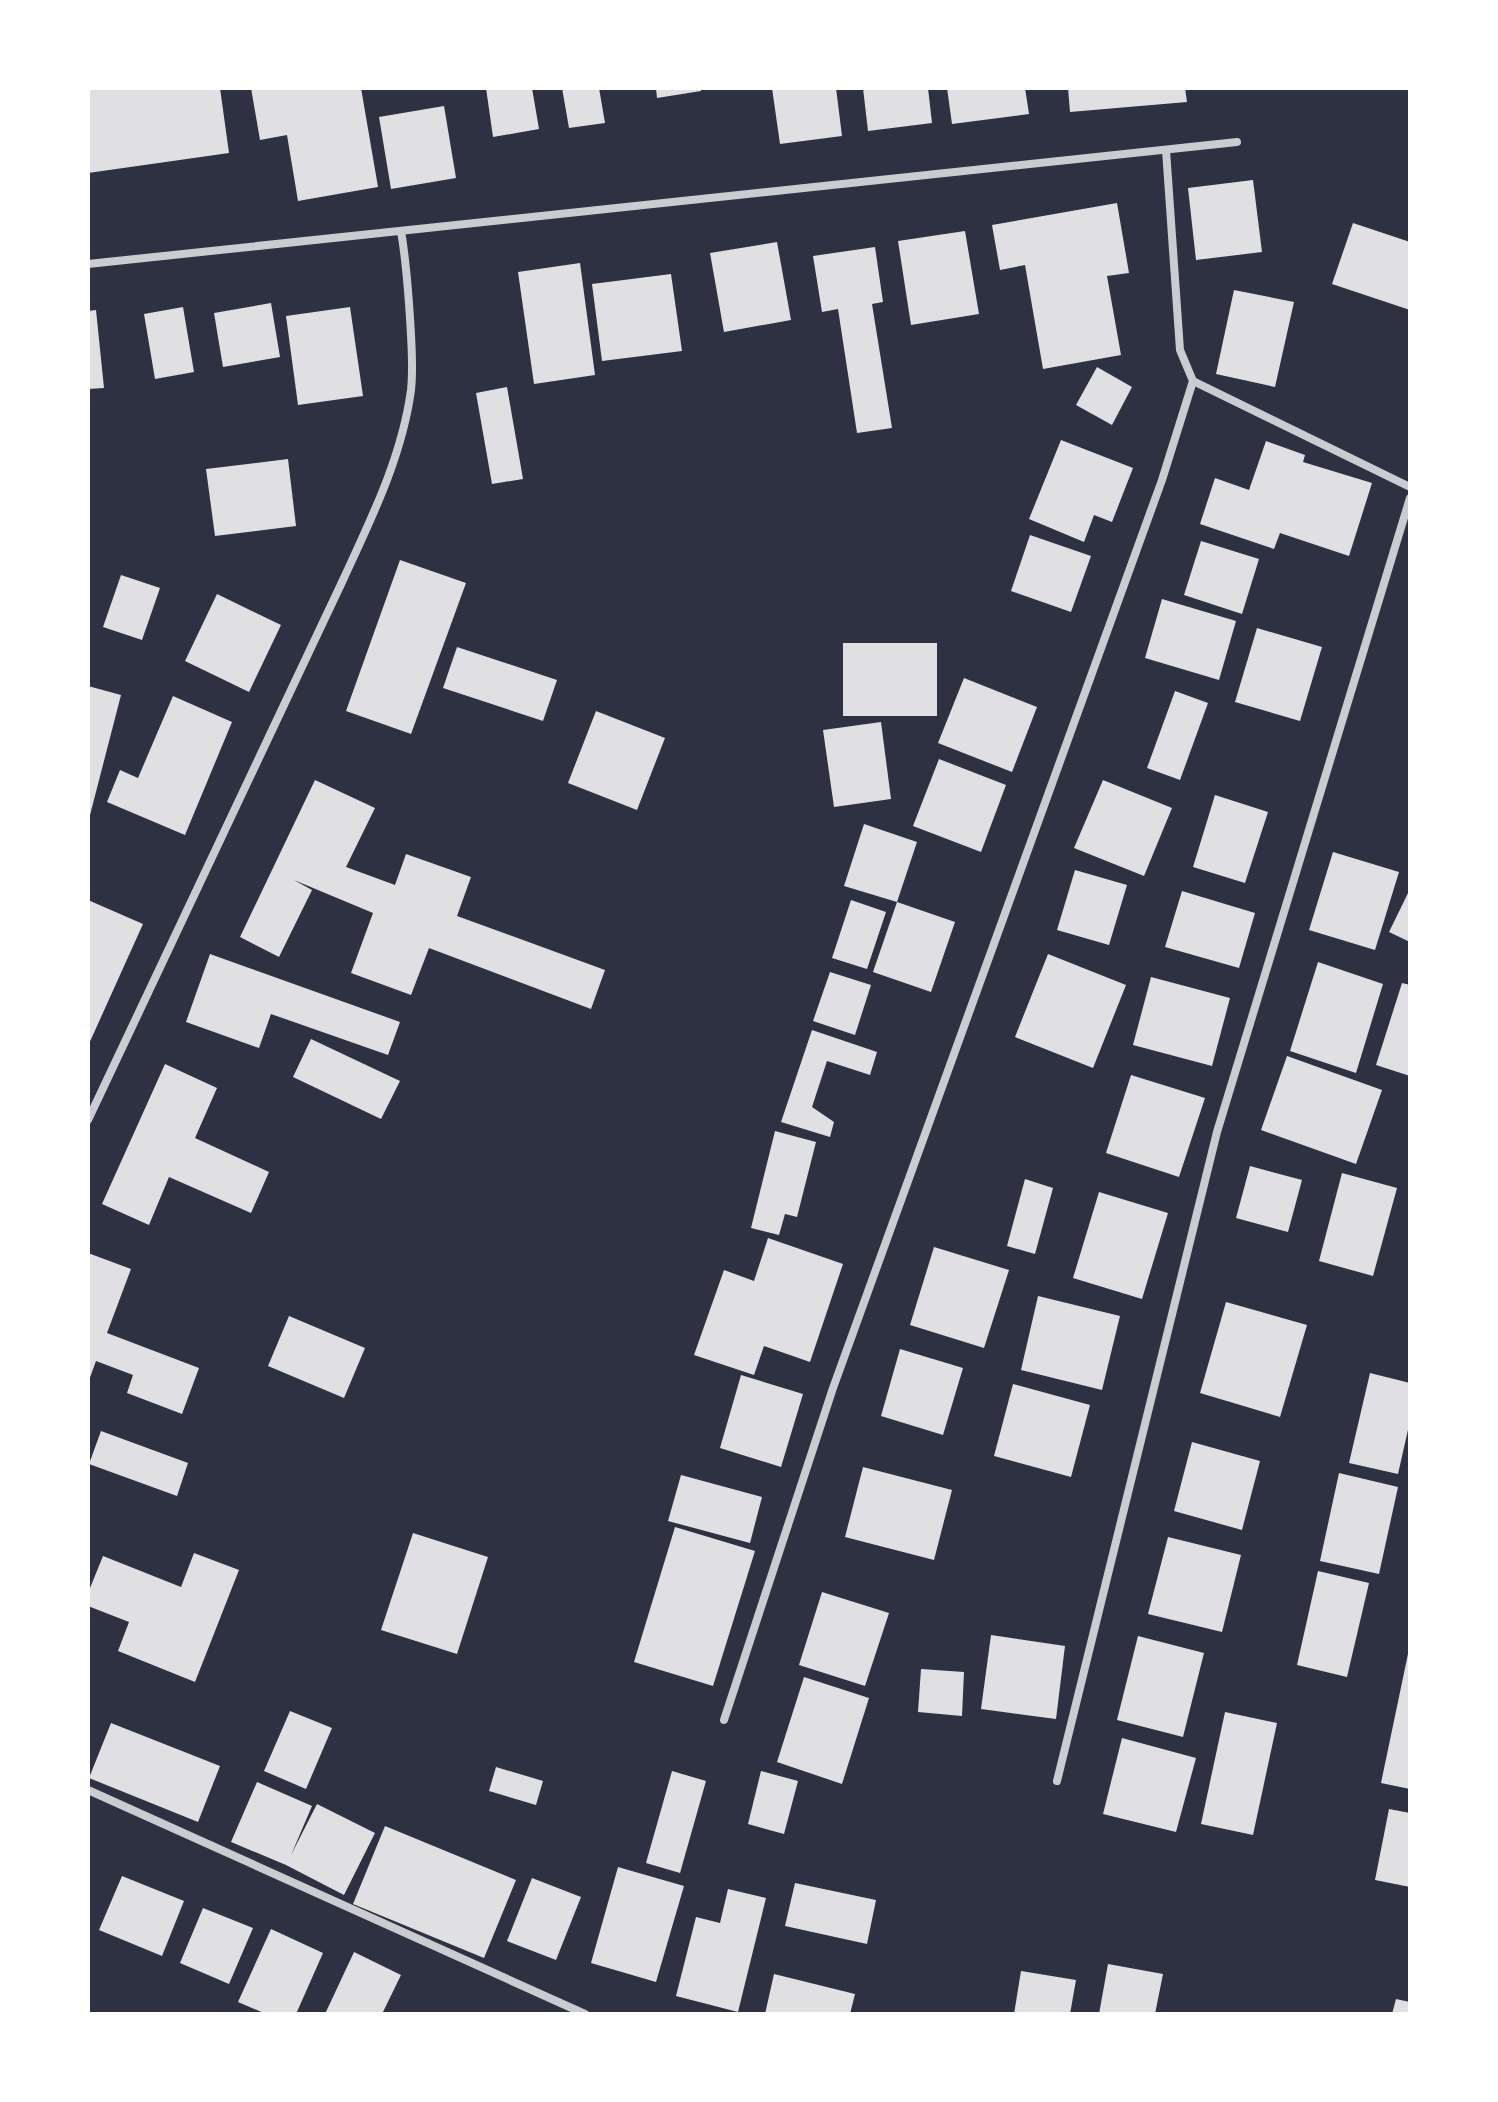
<svg xmlns="http://www.w3.org/2000/svg" width="1498" height="2102" font-family="Georgia,serif">
<rect width="100%" height="100%" fill="#2d3142"/>
<g fill="#e0e0e3">
<path d="M88,88H220L229,153L88,173Z"/>
<path d="M251,88H361L378,187L298,201L287,135L260,140Z"/>
<path d="M486,88H532L539,129L493,137Z"/>
<path d="M562,88H599L605,123L569,128Z"/>
<path d="M656,88H701V91L657,98Z"/>
<path d="M772,88H836L842,136L780,144Z"/>
<path d="M863,88H928L932,123L868,131Z"/>
<path d="M947,88H1025L1029,114L952,124Z"/>
<path d="M1068,88H1185L1187,102L1070,112Z"/>
<path d="M444,106L456,178L391,189L379,117Z"/>
<path d="M1253,180L1262,252L1196,260L1188,188Z"/>
<path d="M1117,203L1129,273L1107,276L1121,355L1043,369L1025,265L1000,270L992,225Z"/>
<path d="M1353,223L1410,242V310L1332,284Z"/>
<path d="M965,231L979,314L911,325L898,241Z"/>
<path d="M777,242L791,320L724,332L710,253Z"/>
<path d="M875,247L883,302L872,304L892,428L857,433L838,309L822,312L813,256Z"/>
<path d="M580,263L595,375L534,384L518,272Z"/>
<path d="M671,274L682,351L602,361L592,284Z"/>
<path d="M1234,290L1294,302L1275,387L1216,374Z"/>
<path d="M271,303L280,357L223,367L214,313Z"/>
<path d="M183,307L194,372L155,379L144,314Z"/>
<path d="M350,307L363,396L298,405L286,316Z"/>
<path d="M96,310L104,388L88,389V311Z"/>
<path d="M1097,367L1132,387L1112,425L1076,405Z"/>
<path d="M507,387L523,479L492,484L476,393Z"/>
<path d="M1061,440L1133,468L1112,522L1094,515L1084,542L1029,519Z"/>
<path d="M1266,441L1305,455L1303,462L1372,483L1349,556L1280,533L1274,549L1200,524L1215,478L1249,490Z"/>
<path d="M288,459L296,526L215,536L206,469Z"/>
<path d="M1030,535L1091,556L1071,612L1011,591Z"/>
<path d="M1201,541L1259,559L1242,614L1184,595Z"/>
<path d="M400,560L466,583L411,734L346,711Z"/>
<path d="M121,575L160,588L142,640L103,627Z"/>
<path d="M217,594L281,625L249,692L185,661Z"/>
<path d="M1162,599L1236,621L1219,680L1145,658Z"/>
<path d="M1257,628L1322,647L1300,721L1235,702Z"/>
<rect x="843" y="643" width="94" height="73"/>
<path d="M457,647L557,680L543,721L443,688Z"/>
<path d="M964,678L1037,707L1012,772L938,743Z"/>
<path d="M88,686L121,695L89,819H88Z"/>
<path d="M1175,691L1208,703L1180,780L1147,768Z"/>
<path d="M173,696L232,722L185,835L107,802L120,770L138,778Z"/>
<path d="M596,711L665,738L637,810L568,783Z"/>
<path d="M881,722L891,799L834,807L823,730Z"/>
<path d="M939,759L1006,785L981,852L913,826Z"/>
<path d="M315,780L375,808L346,867L395,885L406,854L471,877L457,916L605,970L591,1009L429,948L411,995L351,973L373,913L294,880L312,890L279,957L240,937Z"/>
<path d="M1103,780L1172,808L1144,876L1074,848Z"/>
<path d="M1215,795L1268,812L1245,883L1193,867Z"/>
<path d="M864,824L917,842L897,902L844,886Z"/>
<path d="M1333,852L1399,872L1375,950L1309,930Z"/>
<path d="M1075,870L1127,885L1109,945L1057,930Z"/>
<path d="M1410,889V942L1389,932Z"/>
<path d="M1182,891L1255,913L1239,968L1165,947Z"/>
<path d="M88,900L143,924L88,1046Z"/>
<path d="M851,900L886,912L867,969L832,958Z"/>
<path d="M897,902L955,922L931,992L873,972Z"/>
<path d="M210,954L400,1022L388,1055L271,1014L259,1048L186,1022Z"/>
<path d="M1048,954L1126,985L1093,1068L1015,1037Z"/>
<path d="M1318,962L1383,984L1356,1073L1290,1051Z"/>
<path d="M830,972L871,985L855,1035L813,1021Z"/>
<path d="M1151,977L1230,998L1212,1066L1133,1045Z"/>
<path d="M1402,983L1410,985V1076L1376,1065Z"/>
<path d="M812,1030L877,1052L870,1075L827,1061L812,1107L834,1122L830,1137L781,1122Z"/>
<path d="M311,1039L400,1081L381,1119L293,1077Z"/>
<path d="M1287,1056L1382,1090L1356,1164L1261,1130Z"/>
<path d="M165,1064L217,1088L195,1138L269,1172L251,1213L169,1177L149,1225L102,1204Z"/>
<path d="M1131,1075L1205,1098L1179,1177L1106,1153Z"/>
<path d="M775,1131L816,1142L797,1217L785,1214L779,1235L751,1228Z"/>
<path d="M1250,1166L1302,1180L1288,1232L1236,1218Z"/>
<path d="M1342,1173L1397,1188L1373,1276L1319,1261Z"/>
<path d="M1025,1179L1053,1188L1035,1254L1007,1246Z"/>
<path d="M1099,1192L1168,1213L1142,1299L1073,1278Z"/>
<path d="M768,1238L843,1264L810,1362L764,1346L754,1375L694,1355L724,1270L754,1281Z"/>
<path d="M934,1247L1009,1270L984,1348L910,1325Z"/>
<path d="M88,1253L131,1269L107,1333L199,1368L182,1414L127,1393L133,1375L96,1361L88,1383Z"/>
<path d="M1038,1296L1120,1316L1102,1390L1021,1370Z"/>
<path d="M1226,1302L1307,1325L1280,1417L1200,1393Z"/>
<path d="M289,1316L365,1348L344,1398L268,1366Z"/>
<path d="M900,1349L963,1368L943,1435L881,1416Z"/>
<path d="M1370,1373L1410,1383V1421L1398,1474L1349,1463Z"/>
<path d="M741,1375L803,1394L781,1467L720,1448Z"/>
<path d="M1013,1384L1090,1405L1071,1477L994,1456Z"/>
<path d="M101,1431L188,1463L177,1496L89,1464Z"/>
<path d="M1192,1442L1260,1461L1242,1530L1174,1511Z"/>
<path d="M863,1467L952,1490L934,1560L845,1537Z"/>
<path d="M1339,1473L1398,1487L1379,1574L1320,1561Z"/>
<path d="M681,1475L762,1497L750,1543L668,1521Z"/>
<path d="M675,1527L755,1551L713,1686L634,1662Z"/>
<path d="M413,1533L488,1557L457,1654L381,1630Z"/>
<path d="M1168,1537L1241,1555L1222,1632L1148,1614Z"/>
<path d="M194,1553L239,1570L195,1682L118,1651L129,1622L88,1606V1593L103,1556L181,1587Z"/>
<path d="M1318,1571L1369,1583L1347,1677L1297,1665Z"/>
<path d="M822,1592L889,1613L865,1686L799,1665Z"/>
<path d="M991,1635L1065,1646L1056,1719L981,1709Z"/>
<path d="M1138,1636L1204,1653L1183,1737L1117,1720Z"/>
<path d="M1409,1649H1410V1789L1381,1783Z"/>
<path d="M921,1669L964,1672L962,1716L918,1712Z"/>
<path d="M804,1677L869,1698L842,1784L777,1762Z"/>
<path d="M290,1711L332,1728L306,1789L264,1771Z"/>
<path d="M1225,1712L1277,1723L1253,1835L1201,1824Z"/>
<path d="M111,1723L220,1766L198,1822L89,1778Z"/>
<path d="M1122,1738L1196,1758L1176,1832L1103,1814Z"/>
<path d="M496,1767L543,1781L536,1805L489,1791Z"/>
<path d="M672,1771L706,1781L680,1873L646,1863Z"/>
<path d="M761,1771L798,1781L784,1834L748,1824Z"/>
<path d="M257,1782L312,1806L291,1855L317,1804L375,1833L344,1895L286,1865L231,1842Z"/>
<path d="M1389,1809L1410,1813V1887L1375,1880Z"/>
<path d="M385,1826L516,1880L484,1958L353,1904Z"/>
<path d="M618,1867L684,1886L656,1982L591,1963Z"/>
<path d="M122,1876L184,1901L162,1956L99,1930Z"/>
<path d="M532,1878L581,1897L556,1960L507,1941Z"/>
<path d="M795,1883L876,1900L867,1944L785,1926Z"/>
<path d="M728,1889L766,1898L738,2012L676,1996L696,1917L720,1923Z"/>
<path d="M203,1908L253,1928L229,1984L180,1963Z"/>
<path d="M271,1929L323,1953L296,2014H266L238,2002Z"/>
<path d="M354,1952L401,1975L382,2014H325Z"/>
<path d="M1108,1964L1163,1974L1155,2014H1099Z"/>
<path d="M1021,1971L1076,1980L1070,2014H1014Z"/>
<path d="M774,1974L855,1994L850,2014H765Z"/>
<path d="M1396,1999L1410,2002V2014H1392Z"/>
</g>
<g fill="none" stroke-linecap="round" stroke-linejoin="round">
<g stroke="#caccd0" stroke-width="8">
<path d="M1166,150L1180,350L1193,381L1410,487"/>
<path d="M88,264L1237,142"/>
<path d="M88,1120L343,580C371,519 402,457 411,390C413,372 412,353 411,335C409,299 407,266 401,231"/>
<path d="M724,1720L833,1388L1162,480L1193,381"/>
<path d="M1057,1781L1217,1132L1410,498"/>
<path d="M88,1790L585,2014"/>
</g>
</g>
<rect width="1498" height="2102" fill="none" stroke="#ffffff" stroke-width="180"/>
</svg>
